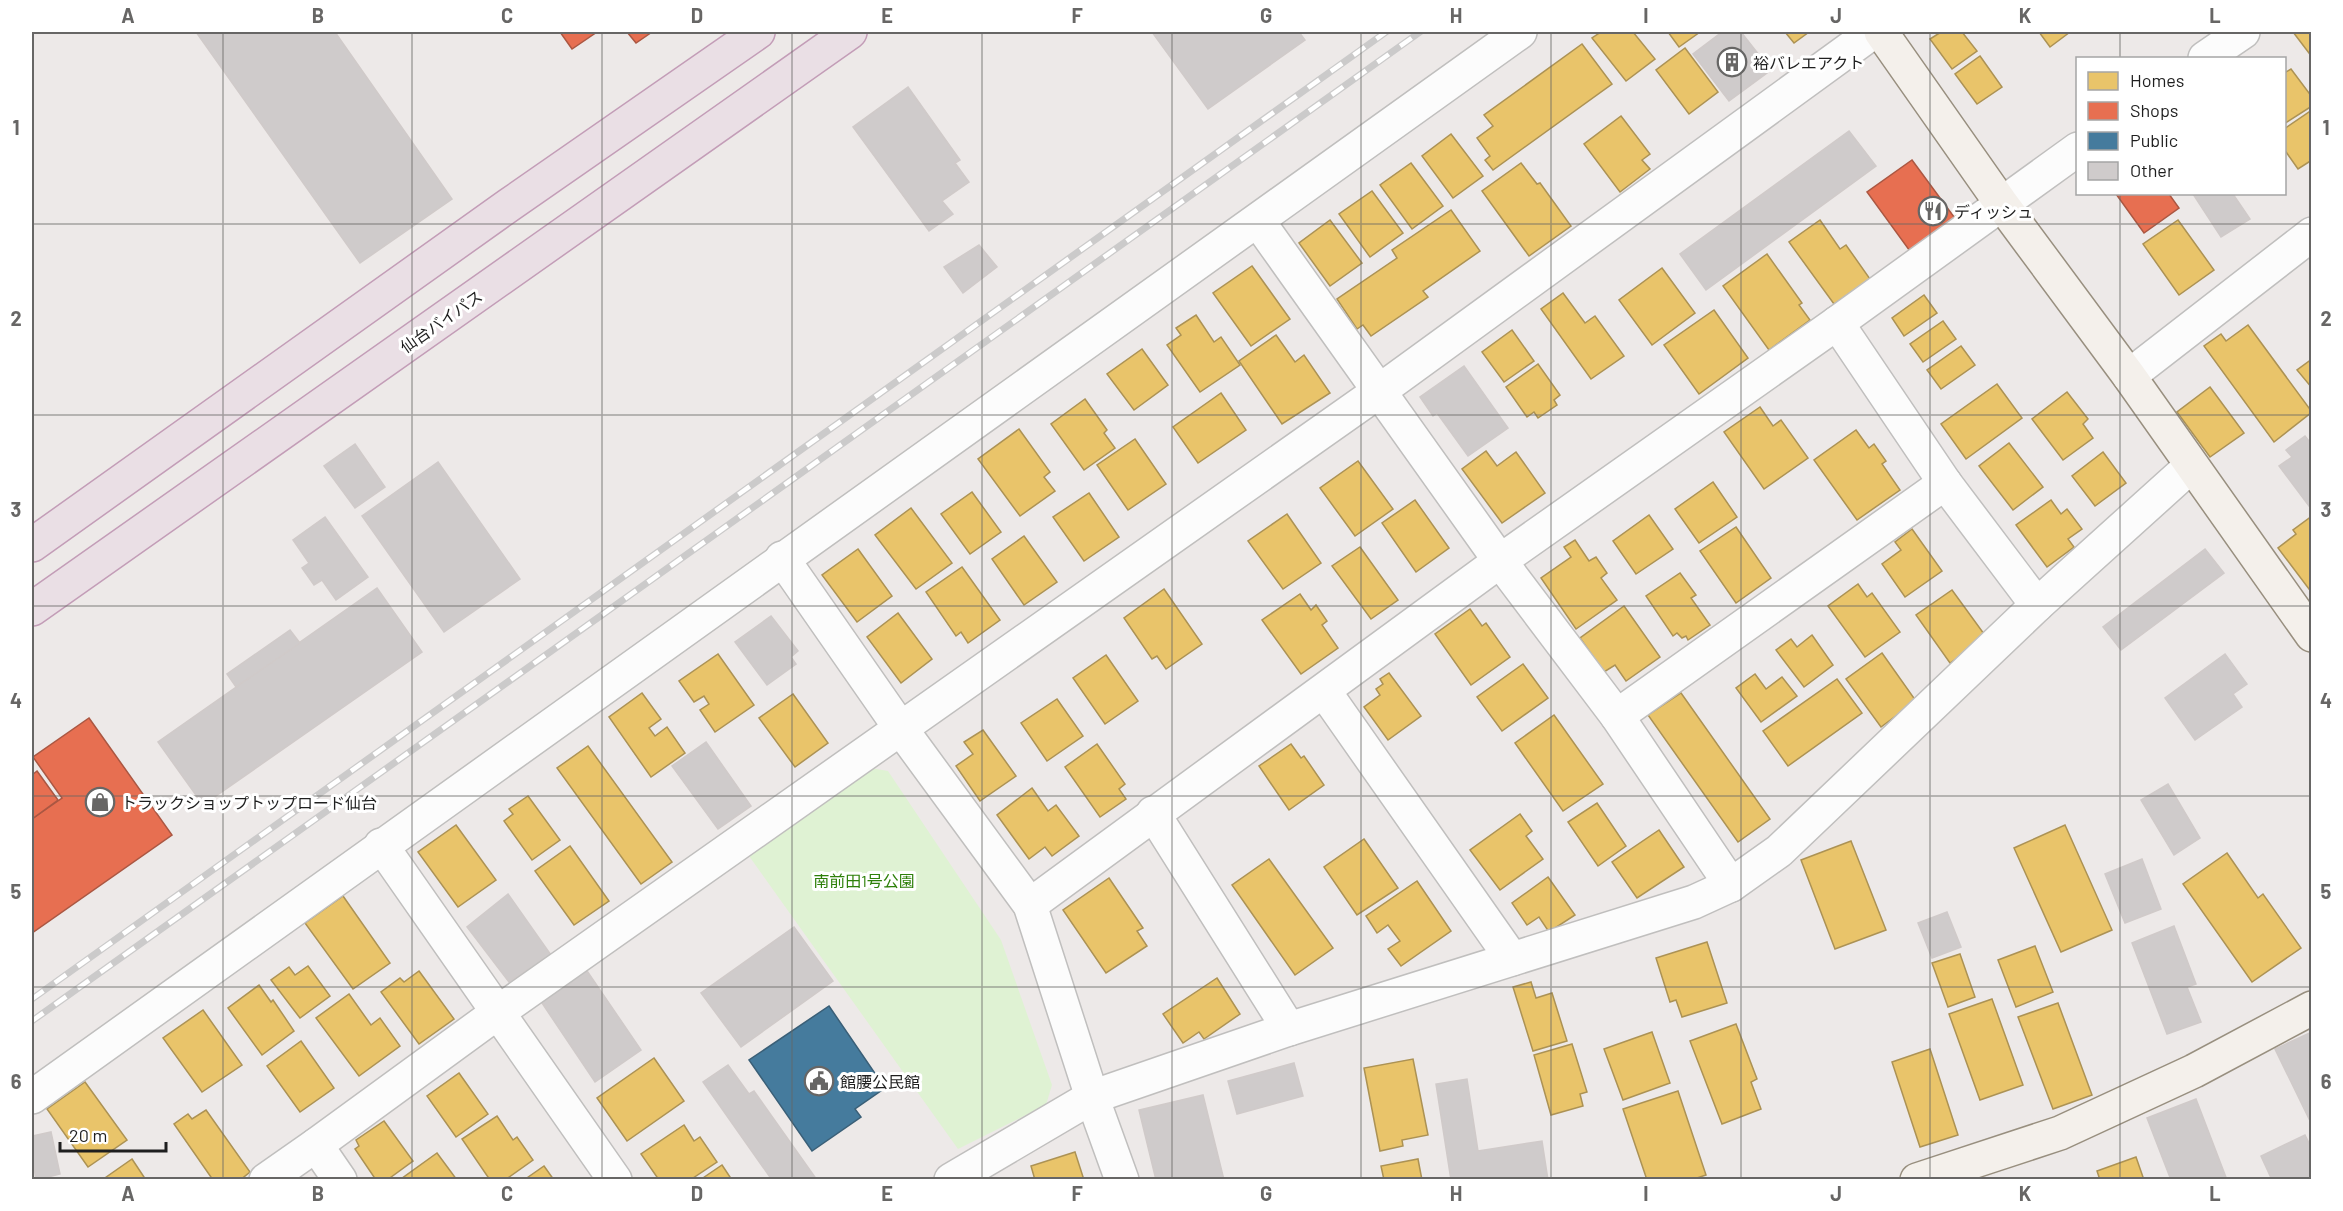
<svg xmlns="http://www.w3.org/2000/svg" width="2343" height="1211" font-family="Barlow,'Noto Sans JP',sans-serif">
<rect width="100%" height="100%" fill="#ede9e8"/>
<path fill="#dff2d3" d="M865,767L888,771L1001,940L1052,1085L1046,1105L958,1149L749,856Z"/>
<g fill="#e9c46a" stroke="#ac9254" stroke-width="1.5">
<path d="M1601,32H1633L1655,59L1626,81L1592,38Z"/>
<path d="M1668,32H1700L1679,47Z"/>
<path d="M1785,32H1809L1794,43Z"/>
<path d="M1941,32H1962L1977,51L1952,69L1930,39Z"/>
<path d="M2039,32H2070L2050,47Z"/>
<path d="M2293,32H2312V57Z"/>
<path d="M1582,44L1612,84L1493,170L1485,160L1490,156L1477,138L1493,126L1484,115Z"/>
<path d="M1685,48L1718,92L1689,114L1656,70Z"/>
<path d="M1980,56L2002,87L1977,104L1955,74Z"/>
<path d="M2284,69L2286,72L2291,69L2312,97V106L2284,124Z"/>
<path d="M2312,110V160L2298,169L2284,149V129Z"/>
<path d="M1621,116L1650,154L1642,160L1650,169L1620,192L1584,144Z"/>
<path d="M1451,134L1483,176L1453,198L1422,156Z"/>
<path d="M1411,163L1443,206L1412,229L1380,185Z"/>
<path d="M1521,163L1537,184L1540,183L1571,226L1529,256L1482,191Z"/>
<path d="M1372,191L1403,233L1370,257L1339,214Z"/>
<path d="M1451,210L1480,251L1423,291L1428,297L1371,336L1363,325L1357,329L1337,299L1397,258L1392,250Z"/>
<path d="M1330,220L1362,263L1330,286L1299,243Z"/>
<path d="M1820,220L1840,249L1846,245L1870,279L1834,304L1789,242Z"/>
<path d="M2178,220L2214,270L2179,295L2143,244Z"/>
<path d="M1767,254L1802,303L1799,305L1810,320L1769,350L1723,286Z"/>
<path d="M1252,266L1290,319L1251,346L1213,293Z"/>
<path d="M1662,268L1695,313L1652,345L1619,300Z"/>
<path d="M1563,293L1585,323L1595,316L1624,356L1591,379L1541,309Z"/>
<path d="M1924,295L1937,313L1904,336L1892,318Z"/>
<path d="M1714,310L1748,358L1699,394L1664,345Z"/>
<path d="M1196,315L1214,342L1221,337L1240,365L1200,392L1167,345L1181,335L1176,328Z"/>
<path d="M1943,321L1956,339L1923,362L1910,344Z"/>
<path d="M2248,325L2312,412L2274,442L2204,346L2221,334L2226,341Z"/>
<path d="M1512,330L1534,361L1504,382L1482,352Z"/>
<path d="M1276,335L1295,362L1304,355L1330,393L1282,424L1239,361Z"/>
<path d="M1961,346L1975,365L1941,389L1927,370Z"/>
<path d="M1142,349L1168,385L1134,410L1107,374Z"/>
<path d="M2312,359V388L2297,370Z"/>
<path d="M1538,364L1560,395L1554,400L1557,405L1538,418L1534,412L1527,417L1506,387Z"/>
<path d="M1997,384L2022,418L1966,459L1941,424Z"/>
<path d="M2210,387L2244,433L2210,457L2177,412Z"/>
<path d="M2067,392L2088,419L2083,424L2093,438L2063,460L2032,419Z"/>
<path d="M1221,393L1246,430L1198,463L1173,427Z"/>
<path d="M1085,399L1107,430L1104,433L1115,448L1084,470L1051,424Z"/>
<path d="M1760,407L1773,426L1781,420L1808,458L1764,489L1724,432Z"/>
<path d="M1019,429L1050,472L1044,477L1055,491L1020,516L978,459Z"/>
<path d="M1856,430L1869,448L1874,444L1886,461L1882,464L1900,490L1857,520L1814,460Z"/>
<path d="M1135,439L1166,484L1128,510L1097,465Z"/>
<path d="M2009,443L2043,487L2013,510L1979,466Z"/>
<path d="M1486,451L1497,466L1516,452L1545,493L1502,523L1462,469Z"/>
<path d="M2103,452L2126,483L2095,506L2072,476Z"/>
<path d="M1358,461L1393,509L1355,536L1320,488Z"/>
<path d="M1713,482L1737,517L1699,543L1675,509Z"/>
<path d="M972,492L1001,532L970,554L941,514Z"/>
<path d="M1089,493L1119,537L1084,561L1053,517Z"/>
<path d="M1415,500L1449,548L1416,572L1382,523Z"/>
<path d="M2051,500L2061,514L2067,509L2082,529L2068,539L2074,547L2047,567L2016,525Z"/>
<path d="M911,508L952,563L916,589L875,535Z"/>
<path d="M1287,514L1321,563L1283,589L1248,541Z"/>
<path d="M1649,515L1673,549L1636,574L1613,541Z"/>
<path d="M2312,516V593L2278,548L2296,534L2293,530Z"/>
<path d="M1736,527L1771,578L1736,603L1700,551Z"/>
<path d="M1912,529L1942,571L1905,597L1882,564L1901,550L1895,542Z"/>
<path d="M1024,536L1057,582L1024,605L992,559Z"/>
<path d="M1575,540L1589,561L1596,557L1607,573L1601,578L1617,600L1576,629L1541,578L1571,557L1564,547Z"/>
<path d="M1360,547L1398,600L1371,619L1332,566Z"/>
<path d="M858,549L892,596L857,622L822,575Z"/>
<path d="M962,567L1000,620L968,643L961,632L956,636L926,592Z"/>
<path d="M1680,573L1696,595L1691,598L1710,625L1688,640L1686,636L1682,638L1677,633L1673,636L1646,596Z"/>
<path d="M1858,584L1867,597L1872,593L1900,632L1865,657L1828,606Z"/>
<path d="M1164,589L1202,644L1166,669L1157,656L1152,659L1124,618Z"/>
<path d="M1952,590L1987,638L1950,663L1916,615Z"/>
<path d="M1300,594L1311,610L1316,605L1327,621L1322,625L1338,648L1301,674L1262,620Z"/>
<path d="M1624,606L1660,657L1626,681L1615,665L1604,672L1580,638Z"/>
<path d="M1470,609L1482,626L1486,623L1510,657L1471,685L1435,634Z"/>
<path d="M898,613L932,659L901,683L867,637Z"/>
<path d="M1812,635L1833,665L1804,687L1776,650L1791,639L1797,647Z"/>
<path d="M1882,653L1916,701L1881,727L1846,679Z"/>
<path d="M718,654L754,705L715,732L700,710L709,704L704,696L694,702L679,681Z"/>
<path d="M1106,655L1138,701L1105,724L1073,678Z"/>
<path d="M1523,664L1548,698L1502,731L1477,697Z"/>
<path d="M1389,673L1421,716L1388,740L1364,707L1380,695L1376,689L1383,684L1380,679Z"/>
<path d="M1755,674L1766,689L1782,677L1797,696L1761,722L1736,688Z"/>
<path d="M1837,679L1862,713L1788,766L1763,731Z"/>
<path d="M642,693L661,719L649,728L655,736L667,727L685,753L651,777L609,717Z"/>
<path d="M1681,693L1770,819L1738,842L1648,715Z"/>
<path d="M793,694L828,743L795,767L759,718Z"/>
<path d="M1057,699L1083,736L1047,761L1021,723Z"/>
<path d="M1554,715L1603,784L1563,811L1515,743Z"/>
<path d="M983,730L1016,776L980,801L956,766L973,754L964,742Z"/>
<path d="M1097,744L1125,784L1119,789L1126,799L1100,817L1065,767Z"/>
<path d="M1291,744L1301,758L1304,756L1324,785L1289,810L1259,766Z"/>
<path d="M588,746L672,862L641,884L557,768Z"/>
<path d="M1032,788L1048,811L1056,805L1079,836L1052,856L1045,847L1029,859L997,815Z"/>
<path d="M528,796L560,840L532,860L504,821L513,814L509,809Z"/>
<path d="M1597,803L1626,846L1598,866L1568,822Z"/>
<path d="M1520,814L1532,831L1526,836L1543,859L1500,890L1470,850Z"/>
<path d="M456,825L496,880L458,907L418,852Z"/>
<path d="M2065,825L2112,930L2061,952L2014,848Z"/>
<path d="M1659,830L1684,867L1637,898L1612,862Z"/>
<path d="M1364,839L1398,888L1357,915L1324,867Z"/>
<path d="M1851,841L1886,930L1835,949L1801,860Z"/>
<path d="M570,846L609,901L574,925L535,871Z"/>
<path d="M2227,853L2258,898L2263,894L2301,948L2252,982L2183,884Z"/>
<path d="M1269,859L1333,948L1295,975L1232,885Z"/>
<path d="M1548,877L1575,915L1549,932L1539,917L1527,925L1512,903Z"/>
<path d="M1109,878L1143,928L1137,931L1147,946L1106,973L1063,910Z"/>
<path d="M1417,881L1451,931L1401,966L1388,949L1400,941L1388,925L1377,933L1366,916Z"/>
<path d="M343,896L390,963L353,989L305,923Z"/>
<path d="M1707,942L1727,1003L1682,1017L1676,1000L1670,1002L1656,958Z"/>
<path d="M2035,946L2053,992L2016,1007L1998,960Z"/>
<path d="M1960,954L1975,997L1948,1007L1932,963Z"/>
<path d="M308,966L330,996L300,1018L271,980L289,967L295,975Z"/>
<path d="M419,971L454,1019L419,1044L381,992L400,978L404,982Z"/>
<path d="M1217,978L1240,1014L1204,1039L1199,1032L1183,1043L1163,1014Z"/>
<path d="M1531,982L1536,998L1552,993L1567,1041L1533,1051L1513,987Z"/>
<path d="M259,985L271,1002L273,1000L294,1031L262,1055L228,1008Z"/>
<path d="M349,994L371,1025L380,1018L400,1046L359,1076L316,1018Z"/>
<path d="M1992,999L2023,1085L1980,1100L1949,1014Z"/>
<path d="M2058,1003L2092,1095L2053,1109L2018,1017Z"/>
<path d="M203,1010L242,1065L202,1092L163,1038Z"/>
<path d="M1736,1024L1757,1079L1751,1082L1761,1109L1722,1124L1690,1041Z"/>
<path d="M1652,1032L1670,1083L1623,1100L1604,1049Z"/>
<path d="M301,1041L334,1088L300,1112L267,1066Z"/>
<path d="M1572,1044L1587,1092L1580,1094L1583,1106L1551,1115L1534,1055Z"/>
<path d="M1930,1049L1958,1135L1920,1147L1892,1062Z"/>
<path d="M654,1058L684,1101L627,1141L597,1098Z"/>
<path d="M1413,1059L1428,1135L1402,1140L1403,1146L1380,1151L1364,1068Z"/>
<path d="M459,1073L488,1114L456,1137L427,1096Z"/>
<path d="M85,1082L127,1140L88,1167L47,1109Z"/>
<path d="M1678,1091L1706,1175L1691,1180H1647L1623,1109Z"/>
<path d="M206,1110L250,1172L240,1180H213L174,1124L188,1114L192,1119Z"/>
<path d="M497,1116L513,1140L517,1137L533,1160L505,1180H490L462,1139Z"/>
<path d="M384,1121L413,1161L387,1180H376L355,1149L359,1146L356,1140Z"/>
<path d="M684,1125L694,1141L700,1137L717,1162L690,1180H659L641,1154Z"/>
<path d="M1075,1152L1084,1180H1035L1031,1166Z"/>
<path d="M437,1153L457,1180H401V1179Z"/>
<path d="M2136,1157L2144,1180H2100L2097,1171Z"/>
<path d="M132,1159L146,1180H102Z"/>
<path d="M1418,1159L1422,1180H1384L1381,1166Z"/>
<path d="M722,1165L732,1180H700Z"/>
<path d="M544,1166L554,1180H524Z"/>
</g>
<g fill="#e76f51" stroke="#ab5742" stroke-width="1.5">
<path d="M560,32H597L572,49Z"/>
<path d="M627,32H652L636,43Z"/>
<path d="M1912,160L1960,225L1915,258L1867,192Z"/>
<path d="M2116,194H2169L2179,208L2144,233Z"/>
<path d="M89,718L172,835L32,933V819L62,798L33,757Z"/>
<path d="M37,771L58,800L32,819V775Z"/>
</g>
<path fill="#457b9d" stroke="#3a5f77" stroke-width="1.5" d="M829,1006L885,1088L855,1109L861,1117L812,1151L749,1060Z"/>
<g fill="#cfcbcb" stroke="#d0cac9" stroke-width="1.5">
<path d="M196,32H335L452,199L360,263Z"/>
<path d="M1152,32H1299L1305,40L1208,109Z"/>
<path d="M1722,32H1741L1771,70L1729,101L1693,54Z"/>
<path d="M908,87L960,160L955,163L969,182L942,201L953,214L929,231L853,127Z"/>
<path d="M1849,131L1876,166L1706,290L1680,254Z"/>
<path d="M2193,194H2233L2250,219L2221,237Z"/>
<path d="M979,245L997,267L963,293L944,267Z"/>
<path d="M1464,366L1508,428L1468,456L1437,413L1433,416L1420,397Z"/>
<path d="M2305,436L2312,445V510L2279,466L2292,457L2286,450Z"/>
<path d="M355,444L385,487L355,508L324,466Z"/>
<path d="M438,462L520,579L444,632L362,516Z"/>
<path d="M325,517L368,577L336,600L322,580L314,585L302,568L309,563L293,540Z"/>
<path d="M2205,549L2224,573L2121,650L2103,627Z"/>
<path d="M377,588L422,652L203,805L158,742Z"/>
<path d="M771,616L798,651L791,657L796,664L767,685L735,642Z"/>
<path d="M290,630L300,643L236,687L227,674Z"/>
<path d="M2225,654L2247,684L2233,694L2242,707L2195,740L2165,698Z"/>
<path d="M706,742L751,806L718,829L672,766Z"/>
<path d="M2168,784L2200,838L2174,855L2141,800Z"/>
<path d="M2142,859L2161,909L2125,923L2105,874Z"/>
<path d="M508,894L551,955L509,982L467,927Z"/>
<path d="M1947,912L1961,947L1932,958L1918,923Z"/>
<path d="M2174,926L2196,984L2187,987L2201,1022L2167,1034L2132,943Z"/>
<path d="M794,927L833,981L741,1047L701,993Z"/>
<path d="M585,968L641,1050L595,1082L540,1000Z"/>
<path d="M2312,1032V1125L2275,1049Z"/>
<path d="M1294,1063L1303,1096L1237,1114L1228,1081Z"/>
<path d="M728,1065L749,1094L754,1091L817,1180H772L703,1082Z"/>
<path d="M1467,1079L1478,1151L1542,1141L1548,1180H1451L1436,1084Z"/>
<path d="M1203,1095L1224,1180H1156L1139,1110Z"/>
<path d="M2196,1099L2227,1180H2171L2147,1118Z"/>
<path d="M51,1132L60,1174L36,1180L32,1156V1136Z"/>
<path d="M2305,1135L2312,1149V1180H2272L2261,1156Z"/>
</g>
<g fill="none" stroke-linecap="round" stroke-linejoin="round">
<g stroke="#c0bfbe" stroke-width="36">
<g id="street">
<path d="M2205,58L2243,32"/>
<path d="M1258,221L1500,561L1617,716L1731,885"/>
<path d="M1837,323L1945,483L2037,605"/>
<path d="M2129,376L2312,234"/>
<path d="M782,558L901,729L1030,905L1092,1097L1122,1180"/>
<path d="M1324,691L1512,959"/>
<path d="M1617,716L1945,483"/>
<path d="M1153,813L1289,1029"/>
<path d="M381,845L615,1180"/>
<path d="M1030,905L1500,561L1837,323L2078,149"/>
<path d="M32,1097L1520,32"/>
<path d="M316,1145L340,1180"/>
<path d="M266,1180L316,1145L497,1013L1378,392L1873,32"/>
<path d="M951,1180L1092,1097L1289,1029L1694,902L1731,885L1779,851L2037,605L2191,466"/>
</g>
</g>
<g stroke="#988f7f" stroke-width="36">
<g id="secondary">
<path d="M1881,32L2001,203L2129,376L2312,635"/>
<path d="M1917,1180L2060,1133L2194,1071L2312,1008"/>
</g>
</g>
<g stroke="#c39db7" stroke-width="36">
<g id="highway">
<path d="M32,545L509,205L758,32"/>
<path d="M32,609L850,32"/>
</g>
</g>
<use href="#street" stroke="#fcfcfc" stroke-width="33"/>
<use href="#secondary" stroke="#f4f0eb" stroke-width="33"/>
<use href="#highway" stroke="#eadfe5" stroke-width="33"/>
<g stroke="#cbcaca" stroke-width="7">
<g id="rail">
<path d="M32,999L1386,32"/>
<path d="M32,1021L1420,32"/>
</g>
</g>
<use href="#rail" stroke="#fff" stroke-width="4.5" stroke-dasharray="14" stroke-linecap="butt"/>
</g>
<path fill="none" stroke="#676665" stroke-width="1.5" stroke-opacity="0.55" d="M223,32V1180M412,32V1180M602,32V1180M792,32V1180M982,32V1180M1172,32V1180M1361,32V1180M1551,32V1180M1741,32V1180M1930,32V1180M2120,32V58M2120,194V1180M32,224H2312M32,415H2312M32,606H2312M32,796H2312M32,987H2312"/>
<defs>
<g id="building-ring" transform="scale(1.5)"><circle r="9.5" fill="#fff" stroke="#676665" stroke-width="1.5"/><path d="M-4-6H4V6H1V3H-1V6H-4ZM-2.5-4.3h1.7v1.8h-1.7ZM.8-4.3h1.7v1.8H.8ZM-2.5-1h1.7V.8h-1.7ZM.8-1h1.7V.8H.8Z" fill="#676665"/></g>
<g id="restaurant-ring" transform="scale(1.5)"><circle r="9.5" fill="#fff" stroke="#676665" stroke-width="1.5"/><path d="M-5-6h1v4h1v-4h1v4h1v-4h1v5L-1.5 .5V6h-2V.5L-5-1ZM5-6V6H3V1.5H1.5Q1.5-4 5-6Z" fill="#676665"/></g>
<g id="shop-ring" transform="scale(1.5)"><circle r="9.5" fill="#fff" stroke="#676665" stroke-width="1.5"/><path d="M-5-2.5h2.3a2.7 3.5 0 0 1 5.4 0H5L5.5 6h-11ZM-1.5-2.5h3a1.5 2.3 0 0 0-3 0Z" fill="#676665"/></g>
<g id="civic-ring" transform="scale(1.5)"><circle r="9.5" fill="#fff" stroke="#676665" stroke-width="1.5"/><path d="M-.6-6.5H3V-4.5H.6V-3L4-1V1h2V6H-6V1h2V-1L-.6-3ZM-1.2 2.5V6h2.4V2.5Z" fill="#676665"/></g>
</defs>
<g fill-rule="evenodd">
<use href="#building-ring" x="1732" y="62"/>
<use href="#restaurant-ring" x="1933" y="211"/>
<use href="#shop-ring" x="100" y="802"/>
<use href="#civic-ring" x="819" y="1081"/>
</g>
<g text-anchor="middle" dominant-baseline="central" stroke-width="6" stroke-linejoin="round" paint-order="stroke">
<g font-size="16" fill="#1f1f1f" stroke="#fff" text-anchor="start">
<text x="1753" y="62">裕バレエアクト</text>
<text x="1954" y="211">ディッシュ</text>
<text x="121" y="802">トラックショップトップロード仙台</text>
<text x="840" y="1081">館腰公民館</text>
</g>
<g font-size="16" fill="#1f1f1f" stroke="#fff">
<text transform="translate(441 321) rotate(-35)">仙台バイパス</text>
</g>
<g font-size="16" fill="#2e800a" stroke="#fff">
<text x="864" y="880">南前田1号公園</text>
</g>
</g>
<rect width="2343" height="1211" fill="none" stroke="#ffffff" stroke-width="66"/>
<rect x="2076" y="57" width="210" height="138" fill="#ffffff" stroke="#a5a5a5" stroke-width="1.5"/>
<rect x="2088" y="72" width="30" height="18" fill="#e9c46a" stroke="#a5a5a5" stroke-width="1.5"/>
<text x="2130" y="87" font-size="18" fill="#1f1f1f">Homes</text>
<rect x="2088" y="102" width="30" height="18" fill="#e76f51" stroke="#a5a5a5" stroke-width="1.5"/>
<text x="2130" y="117" font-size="18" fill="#1f1f1f">Shops</text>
<rect x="2088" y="132" width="30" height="18" fill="#457b9d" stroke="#a5a5a5" stroke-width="1.5"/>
<text x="2130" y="147" font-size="18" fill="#1f1f1f">Public</text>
<rect x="2088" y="162" width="30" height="18" fill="#cfcbcb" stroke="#a5a5a5" stroke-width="1.5"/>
<text x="2130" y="177" font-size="18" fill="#1f1f1f">Other</text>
<path d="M60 1142v9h106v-9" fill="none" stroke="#1f1f1f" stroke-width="3"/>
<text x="69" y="1142" font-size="18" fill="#1f1f1f" stroke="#ffffff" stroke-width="4.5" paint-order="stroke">20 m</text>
<rect x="33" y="33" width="2277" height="1145" fill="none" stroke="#676665" stroke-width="2"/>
<g font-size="20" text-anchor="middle" font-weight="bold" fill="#676665">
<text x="128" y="23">A</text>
<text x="318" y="23">B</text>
<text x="507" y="23">C</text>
<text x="697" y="23">D</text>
<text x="887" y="23">E</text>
<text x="1077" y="23">F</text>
<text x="1266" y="23">G</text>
<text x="1456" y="23">H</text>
<text x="1646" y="23">I</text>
<text x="1836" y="23">J</text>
<text x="2025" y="23">K</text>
<text x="2215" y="23">L</text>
<text x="16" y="135">1</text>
<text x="2326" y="135">1</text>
<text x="16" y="326">2</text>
<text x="2326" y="326">2</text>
<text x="16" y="517">3</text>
<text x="2326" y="517">3</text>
<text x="16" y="708">4</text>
<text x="2326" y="708">4</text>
<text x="16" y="899">5</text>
<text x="2326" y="899">5</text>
<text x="16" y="1089">6</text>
<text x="2326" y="1089">6</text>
<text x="128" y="1201">A</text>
<text x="318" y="1201">B</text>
<text x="507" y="1201">C</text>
<text x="697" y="1201">D</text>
<text x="887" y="1201">E</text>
<text x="1077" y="1201">F</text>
<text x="1266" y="1201">G</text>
<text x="1456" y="1201">H</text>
<text x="1646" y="1201">I</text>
<text x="1836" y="1201">J</text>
<text x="2025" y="1201">K</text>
<text x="2215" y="1201">L</text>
</g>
</svg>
